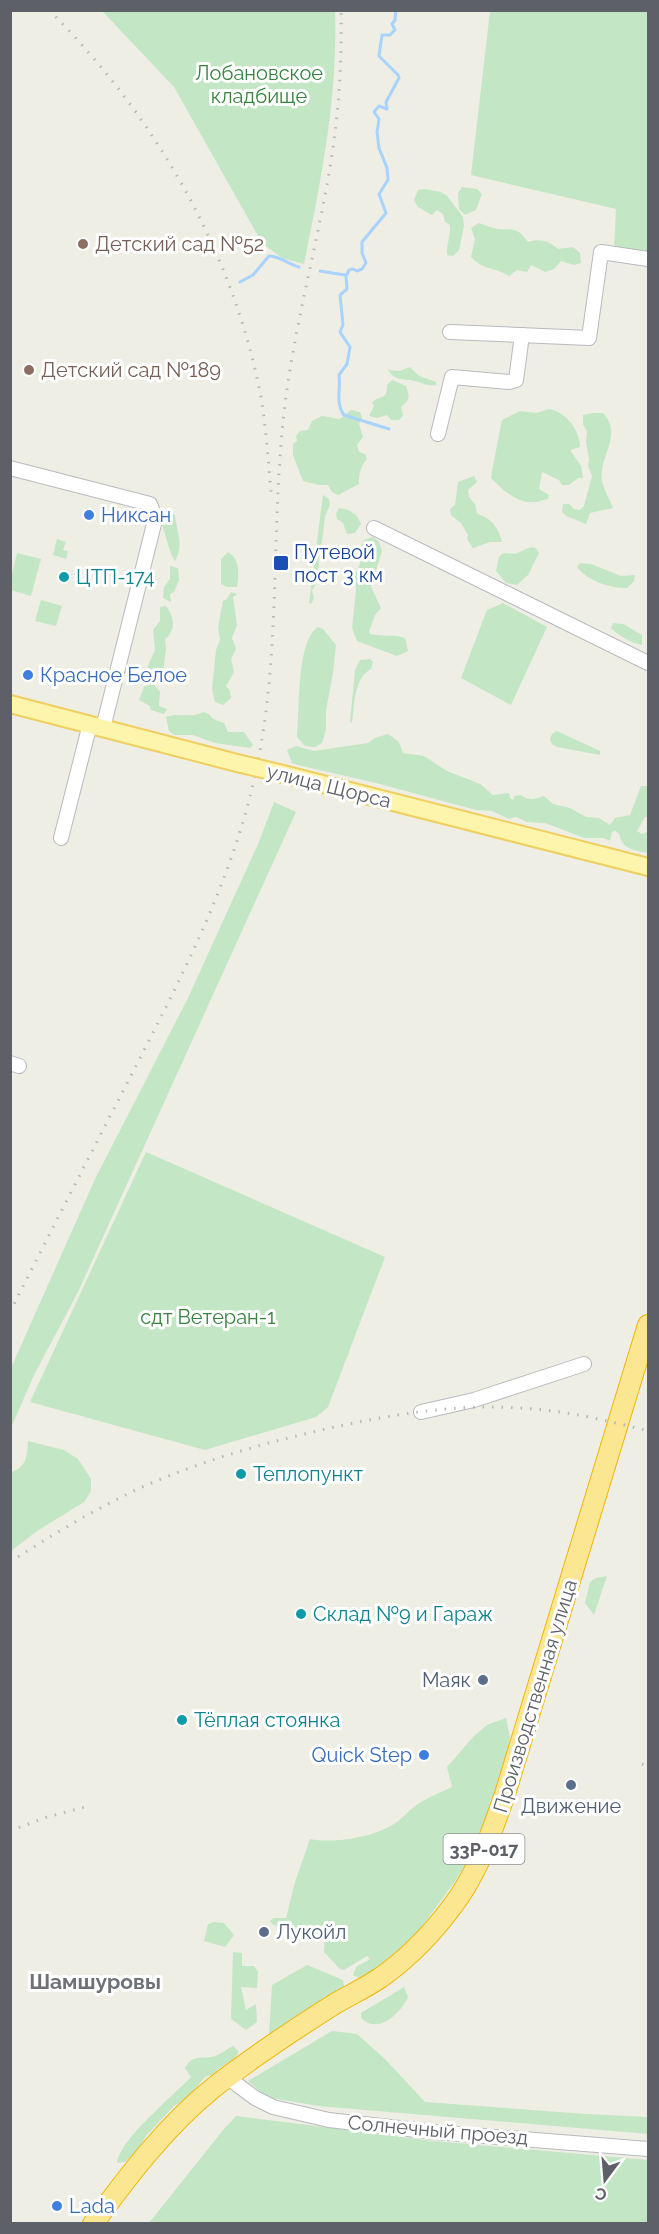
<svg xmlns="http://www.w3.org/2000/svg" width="659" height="2234" font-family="Raleway,sans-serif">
<rect width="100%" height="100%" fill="#efeee5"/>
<g fill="#c3e6c5">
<path d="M102,11H335C338,97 321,181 304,264L282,258L262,243L174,87Z"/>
<path d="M490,11H648V254L614,250L616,209L471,175Z"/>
<path d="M462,187L477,189L482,194L476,210L465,215L459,209L458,193Z"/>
<path d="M424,189L441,192L447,196L463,217L464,226L459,250L453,256L447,255C446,245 451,236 450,225L445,222L443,214L437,210L432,215L418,207L414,200L418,190Z"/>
<path d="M479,223C485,225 492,228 498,229C514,230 517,227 528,242C540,238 549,241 558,249L573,247L580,253L581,263L574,265L561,261L554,269L545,272L531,265L527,272L517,270L509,276C495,267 482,270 471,257L475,239L471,228Z"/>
<path d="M410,367L419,376L436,382V385C426,387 420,381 410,380C400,379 395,380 388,370L400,371Z"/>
<path d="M392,380L406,386C410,397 410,400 401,407L403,415L399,420H391L387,415L377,418L369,416L374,406L372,403C378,394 388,402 387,385Z"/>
<path d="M549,409C566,412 580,430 580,447L570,450L581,466L583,478H578L569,485H562L559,480L542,472L539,489L549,495L548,499C543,500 538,502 533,502C518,504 500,488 491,478L492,471L502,420L520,411L536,413Z"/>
<path d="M351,410L360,412L362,418L359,424L363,437L357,445L359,452L365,454L367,459C361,465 358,476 359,484L338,495L332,492L328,485H319L303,481L293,455V444L297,441L296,436L300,431L308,430L312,421L322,416L340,419Z"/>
<path d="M593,413H603C624,435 598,456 602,481C604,490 610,500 613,508L590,513L586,524L566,516L562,512L563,504H569L574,509L580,510L584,506L592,476L588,466L589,459L586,442L587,432L583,424V415Z"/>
<path d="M474,476L477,482L468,490L469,497L475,504L477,514C491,517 499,529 502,542H490L473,548L467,539L468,535L461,523L451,515L450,509L455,505L458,482Z"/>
<path d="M323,495L329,499L330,505L325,516L322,542L318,553L319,567L317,571V581L312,591L314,598L311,604L309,603Z"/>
<path d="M339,508C349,509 358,514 361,524L355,533L347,534L343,523L337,519L336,514Z"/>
<path d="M165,511L175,515C177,532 184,546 175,561L171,554L161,521Z"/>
<path d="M373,537L379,542L382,551L371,587L381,608L375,615L369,631L370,634C382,637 393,634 405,638L408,651L397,656L357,641L352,628L356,590L355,574L360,564L359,549L364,540Z"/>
<path d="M57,539L66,542L63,550L68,551L66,559L53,555Z"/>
<path d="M531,547L536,548L539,553L528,575L517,585L506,583L496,571L499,557L503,553L515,554Z"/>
<path d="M228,552C240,559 239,574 237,587H227L221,584V559Z"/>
<path d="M17,553L41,559L31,596L11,590V578Z"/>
<path d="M580,563L591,564L621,576L635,575L634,581L627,588C608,588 588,581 577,567Z"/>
<path d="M170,566L178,568L179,580L174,592L170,594L171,602L163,598L164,587L170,579Z"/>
<path d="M231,592L237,594L233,597L237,625L232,638L236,649L231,659L234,672L226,686L230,691L231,698L223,705L215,702L212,689L216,650L220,640L218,627L223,601L227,599Z"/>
<path d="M41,600L62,606L56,626L35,621Z"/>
<path d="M503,603L547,627L511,705L461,678L487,610Z"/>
<path d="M166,606C174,617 177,630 165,639L166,649L162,681H157L153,679L147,681L143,677L155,650L153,630L160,621V607Z"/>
<path d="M613,623L623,624L642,635V645C631,643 619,636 611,628Z"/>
<path d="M318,627L323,629L336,645L333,673L326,710V730L322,743L315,747L305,746L297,737C300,711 296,641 318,627Z"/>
<path d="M370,659L373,662L371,669C353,679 355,705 352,723L350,722L355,670L360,660Z"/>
<path d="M153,683L160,692L159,706L167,709L164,714L151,710L150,706L139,700L144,687Z"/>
<path d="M203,712L209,714L213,719L224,723L228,732H244L253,745L250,748L215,743L193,735H175L169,731L166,717C179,712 191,719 203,712Z"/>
<path d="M557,731L600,751V755L557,747L552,744L550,739L552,734Z"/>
<path d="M388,734L399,742L403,753L424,756L447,771L480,784L493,795L509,793L510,798L514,800V796L521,795C528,801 536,799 544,796L553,804L570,808L586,817L599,818L610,825L615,818L630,815L641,786H648V817H645L637,831L642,834L648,832V853C639,851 625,850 621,840C617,831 623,837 615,831L612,832L610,841L604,838H584L545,823L527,822L516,817L509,819L492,811L476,810L376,783L298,765L292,763L287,750L296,746L314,751L368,743L375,738Z"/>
<path d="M274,802L296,812L78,1292L34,1375L11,1428V1368L95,1179L187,1000L259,842Z"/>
<path d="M146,1152L385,1257L328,1407L316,1417L205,1450L30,1402Z"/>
<path d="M28,1441L64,1450L78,1459L91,1479V1491L84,1502L37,1531L11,1551V1472C27,1467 27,1456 28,1441Z"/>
<path d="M607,1576L594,1615L585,1603L590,1582L596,1578Z"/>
<path d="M506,1718L510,1737L507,1757L500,1785L476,1847L456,1880L417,1933L363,1980L353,1975L356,1967L370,1959L367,1956L344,1970L340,1969L324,1952L325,1937L313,1942L272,1924L270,1921L274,1918H286L295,1882L310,1839C333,1844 377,1837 397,1822C404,1817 410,1809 418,1804C429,1797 441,1792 452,1787L447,1767L474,1736L487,1725Z"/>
<path d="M214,1922L224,1923L234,1935L225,1947L204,1941L208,1924Z"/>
<path d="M233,1952L242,1953V1966H254L258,1972L257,1988L241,1987L246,2010L256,2004L257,2022L246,2030L231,2019Z"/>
<path d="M307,1965L343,1980L345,1990L269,2035L272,1985Z"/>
<path d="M404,1987L408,1997C400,2014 378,2035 361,2018V2013Z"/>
<path d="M332,2031L357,2034L385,2059L425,2102L586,2114L648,2117V2134L318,2106L266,2097L248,2081Z"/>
<path d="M233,2046L239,2052L235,2058L218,2069L213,2075L205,2077L183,2103L175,2105L146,2136L137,2151L125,2162L117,2163C120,2139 174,2095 191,2077L185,2068C193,2053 202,2060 215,2056C221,2054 227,2049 233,2046Z"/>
<path d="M236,2116L434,2141L648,2160V2223H149L223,2130Z"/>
</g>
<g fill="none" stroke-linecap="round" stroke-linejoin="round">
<g stroke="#a7d3fd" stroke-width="3">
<path d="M320,271L345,275"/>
<path d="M240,282L253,275L269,256C280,256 288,264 299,267"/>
<path d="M389,429L344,415C335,403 341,388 339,375L347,364L350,347L340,332L343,325L340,295L347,289L346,276L349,270L353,269L357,271L362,269L366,263L362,253V242L386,213L379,194L388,180L387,168L379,148L377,132L379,119L374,112L379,106L387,109L386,102L399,78L398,75L379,56L382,35H390L395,30L392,24L395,20L396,10"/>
</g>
<g stroke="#b8babf" stroke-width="16">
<g id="minor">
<path d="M450,332L589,338L601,252L648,259"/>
<path d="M438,434L452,377L509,382L516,380L522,335"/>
<path d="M10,468L150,504L154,514V524L103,728"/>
<path d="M374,528L648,663"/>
<path d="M61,838L90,724"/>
<path d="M10,1063L19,1066"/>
<path d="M421,1412L474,1400L584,1364"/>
<path d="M235,2083L255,2098L273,2107L329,2120L434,2132L648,2149"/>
</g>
</g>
<g stroke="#efcf5f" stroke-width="20">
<g id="major">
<path d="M10,704L237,763"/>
<path d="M283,774L648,867"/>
</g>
</g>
<g stroke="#f0b504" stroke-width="22">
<path id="highway" d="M93,2224C128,2176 166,2126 213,2088C251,2058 292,2031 333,2005C348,1996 365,1988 380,1978C410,1957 438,1927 459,1897C480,1866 493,1829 505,1794L648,1325"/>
</g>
<use href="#minor" stroke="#fff" stroke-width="14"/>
<use href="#major" stroke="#fdf5ac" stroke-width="16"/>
<use href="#highway" stroke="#fbe691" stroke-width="20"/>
<g stroke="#b6b7b7" stroke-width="3" stroke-dasharray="1.5 8" stroke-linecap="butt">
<path d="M49,10C153,114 231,247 260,392C266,425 268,459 271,492"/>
<path d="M10,1312C51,1231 93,1149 135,1068C184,972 233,878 256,771C283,645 269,516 287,389C298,312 319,237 331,161C339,111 342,61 341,10"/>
<path d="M10,1562C52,1535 95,1509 140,1488C205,1459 274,1440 344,1425C402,1413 460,1404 519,1408C563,1410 606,1420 648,1431"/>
<path d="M642,1764L648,1766"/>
<path d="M10,1831L47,1817L85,1807"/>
</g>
<g stroke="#efcf5f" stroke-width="20" stroke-linecap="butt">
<path id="major-bridge" d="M237,763L283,774"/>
</g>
<use href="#major-bridge" stroke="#fdf5ac" stroke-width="16"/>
</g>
<g fill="#8d6e63" stroke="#fff" stroke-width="2">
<circle cx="83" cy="244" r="6"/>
<circle cx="29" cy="370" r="6"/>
</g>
<g fill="#3f7fe0" stroke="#fff" stroke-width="2">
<circle cx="89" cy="515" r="6"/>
<circle cx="28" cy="675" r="6"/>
<circle cx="424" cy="1755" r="6"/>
<circle cx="57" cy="2206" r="6"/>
</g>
<rect fill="#1a4fb4" stroke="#fff" stroke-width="2" x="273" y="555" width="16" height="16" rx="3"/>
<g fill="#0f9aa8" stroke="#fff" stroke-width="2">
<circle cx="64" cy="577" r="6"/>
<circle cx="241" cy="1474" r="6"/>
<circle cx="301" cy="1614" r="6"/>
<circle cx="182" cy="1720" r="6"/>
</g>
<g fill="#5c6f8a" stroke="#fff" stroke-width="2">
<circle cx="483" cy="1680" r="6"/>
<circle cx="571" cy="1785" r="6"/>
<circle cx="264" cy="1932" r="6"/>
</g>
<g text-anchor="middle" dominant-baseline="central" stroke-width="6" stroke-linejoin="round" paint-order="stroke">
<rect fill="#fff" stroke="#8e9094" stroke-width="1.5" x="443.5" y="1834" width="81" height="30" rx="4.5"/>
<g font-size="18" font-weight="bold" fill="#5d6066">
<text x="484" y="1849">33Р-017</text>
</g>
<g font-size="20" fill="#36833f" stroke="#fff">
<text x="259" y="73">Лобановское<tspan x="259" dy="23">кладбище</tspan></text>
<text x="208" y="1317">сдт Ветеран-1</text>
</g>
<g font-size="20" fill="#785e54" stroke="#fff" text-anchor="start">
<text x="95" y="244">Детский сад №52</text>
<text x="41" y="370">Детский сад №189</text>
</g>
<g font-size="20" fill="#366cbe" stroke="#fff" text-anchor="start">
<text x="101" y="515">Никсан</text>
<text x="40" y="675">Красное Белое</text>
<text x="412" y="1755" text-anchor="end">Quick Step</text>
<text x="69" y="2206">Lada</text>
</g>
<g font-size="20" fill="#164399" stroke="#fff" text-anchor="start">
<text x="294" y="552">Путевой<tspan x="294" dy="23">пост 3 км</tspan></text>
</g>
<g font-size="20" fill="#0d838f" stroke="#fff" text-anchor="start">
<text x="76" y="577">ЦТП-174</text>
<text x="253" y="1474">Теплопункт</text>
<text x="313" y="1614">Склад №9 и Гараж</text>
<text x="194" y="1720">Тёплая стоянка</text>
</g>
<g font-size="20" fill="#5d6066" stroke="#fff">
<text transform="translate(329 786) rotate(14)">улица Щорса</text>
<text transform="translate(535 1696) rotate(-73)">Производственная улица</text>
<text transform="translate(438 2130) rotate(5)">Солнечный проезд</text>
</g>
<g font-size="20" fill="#4e5e75" stroke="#fff" text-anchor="end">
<text x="471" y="1680">Маяк</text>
<text x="571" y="1806" text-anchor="middle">Движение</text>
<text x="276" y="1932" text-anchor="start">Лукойл</text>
</g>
<g font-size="21" font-weight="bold" fill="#6e7278" stroke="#fff">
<text x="95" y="1981">Шамшуровы</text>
</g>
</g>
<rect width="659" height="2234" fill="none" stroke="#5d6066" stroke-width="24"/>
<g transform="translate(605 2180) rotate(196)" stroke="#ffffff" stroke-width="4.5" paint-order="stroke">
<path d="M0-4.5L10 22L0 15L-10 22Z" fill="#5d6066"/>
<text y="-9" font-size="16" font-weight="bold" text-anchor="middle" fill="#5d6066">С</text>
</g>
</svg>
